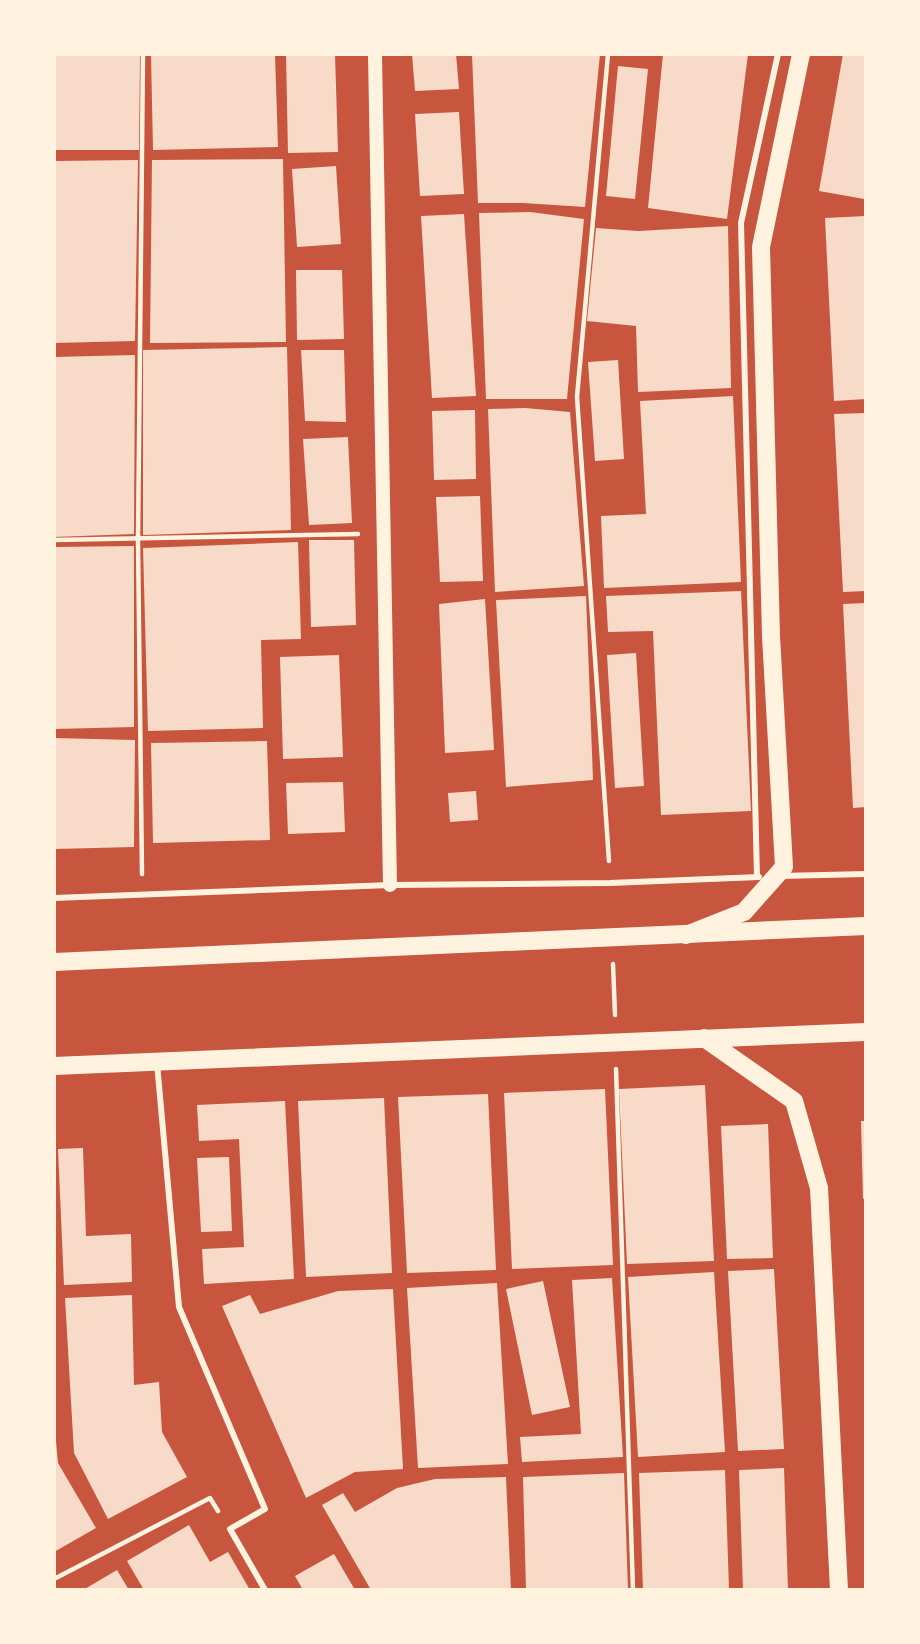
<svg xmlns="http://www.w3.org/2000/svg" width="920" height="1644" font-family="'Open Sans',sans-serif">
<rect width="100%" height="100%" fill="#c8553d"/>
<g fill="#f7dbc8">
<path d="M54,54H140L139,150H54Z"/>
<path d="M151,54H275L278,147L153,150Z"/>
<path d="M286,54H335L338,152L288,153Z"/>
<path d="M412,54H456L459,89L415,91Z"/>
<path d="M472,54H600L585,207L523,203H478Z"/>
<path d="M663,54H748L727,219L648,208Z"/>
<path d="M843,54H866V188L864,199L819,191Z"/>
<path d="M618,66L648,69L635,199L606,196Z"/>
<path d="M459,112L464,194L420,196L415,114Z"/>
<path d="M283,159L286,342L150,343L152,160Z"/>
<path d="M138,160L135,341L54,343V161Z"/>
<path d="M336,166L341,244L297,247L292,169Z"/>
<path d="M530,212L584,219L567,399H486L479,213Z"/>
<path d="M464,214L476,396L432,398L421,216Z"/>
<path d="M866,216V399L834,401L825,218Z"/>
<path d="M728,226L731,388L638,392L636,326L587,321L596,228L638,231Z"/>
<path d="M296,270H342L344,339L297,340Z"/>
<path d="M287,347L291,530L143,535V350Z"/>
<path d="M301,350H344L346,422L305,421Z"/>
<path d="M135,355L134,534L54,537V357Z"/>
<path d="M618,360L624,459L595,461L588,362Z"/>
<path d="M733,396L741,582L604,588L601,516L646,514L640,401Z"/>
<path d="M525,408L570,412L584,586L495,592L488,409Z"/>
<path d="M475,410L476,479L434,480L432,411Z"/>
<path d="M866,413V591L843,592L834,414Z"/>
<path d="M348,437L352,523L309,525L303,439Z"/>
<path d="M480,496L483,581L440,582L436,497Z"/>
<path d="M309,540H354L356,625L311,627Z"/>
<path d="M298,542L301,639L261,640L263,728L148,731L143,548Z"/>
<path d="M134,546V727L54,729V547Z"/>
<path d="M741,591L751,811L661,815L653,631L608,632L606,596Z"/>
<path d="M586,596L593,780L506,787L496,600Z"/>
<path d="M485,599L494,750L445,753L439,604Z"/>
<path d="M866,603V807L853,808L843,604Z"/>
<path d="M636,653L644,786L615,788L607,655Z"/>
<path d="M339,655L343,757L283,759L280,657Z"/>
<path d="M54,738L135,740L134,847L54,849Z"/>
<path d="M267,741L270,840L153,843L151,743Z"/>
<path d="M343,782L345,832L288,834L286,783Z"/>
<path d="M476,791L478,820L450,822L448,793Z"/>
<path d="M705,1085L714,1261L627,1264L619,1089Z"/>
<path d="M605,1089L613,1265L512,1269L504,1093Z"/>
<path d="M488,1094L496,1270L407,1273L398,1097Z"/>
<path d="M384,1098L392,1273L306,1277L298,1101Z"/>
<path d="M285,1101L294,1279L204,1284L202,1249L244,1247L239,1139L199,1141L197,1105Z"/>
<path d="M861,1121H866V1198L863,1199Z"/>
<path d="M768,1124L773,1258L727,1259L721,1126Z"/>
<path d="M83,1148L86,1236L131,1234L132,1282L64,1285L58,1149Z"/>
<path d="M229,1157L232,1231L201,1232L197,1158Z"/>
<path d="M774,1269L784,1449L738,1451L728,1271Z"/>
<path d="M714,1272L725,1452L638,1457L628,1277Z"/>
<path d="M612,1278L623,1457L522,1462L520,1437L581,1434L572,1280Z"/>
<path d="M543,1281L570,1407L532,1415L506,1289Z"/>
<path d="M497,1283L508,1464L418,1468L407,1288Z"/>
<path d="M393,1289L403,1469L355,1472L306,1498L222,1306L250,1295L260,1314L338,1291Z"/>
<path d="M132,1295L134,1385L159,1382L162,1432L187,1477L108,1519L74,1453L65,1298Z"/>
<path d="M54,1441H56L58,1463L96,1528L54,1552Z"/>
<path d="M784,1468L788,1590H743L739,1470Z"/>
<path d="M725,1470L729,1590H643L639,1473Z"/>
<path d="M624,1473L628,1590H526L523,1477Z"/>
<path d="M506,1477L511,1590H371L322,1505L343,1493L355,1512L397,1488L435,1479Z"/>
<path d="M189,1525L210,1562L228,1552L250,1590H144L127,1561Z"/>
<path d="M334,1554L355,1590H303L295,1576Z"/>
<path d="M117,1570L129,1590H83Z"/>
</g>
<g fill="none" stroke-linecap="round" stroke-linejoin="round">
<g stroke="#fff3e0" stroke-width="4.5">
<path d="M608,54L577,397L609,861"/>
<path d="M54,540L358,534"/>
<path d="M142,874L138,540L143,54"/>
<path d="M613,964L615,1015"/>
<path d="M616,1069L633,1590"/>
<path d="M54,1579L210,1498L218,1511"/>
</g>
<g stroke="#fff3e0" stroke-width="6">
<path d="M780,876L866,874"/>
<path d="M757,877L741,223L778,54"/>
<path d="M54,898L390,885L610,883L759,877"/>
<path d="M157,1063L179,1307L265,1509L230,1529L265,1590"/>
</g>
<path stroke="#fff3e0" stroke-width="14" d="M375,54L390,885"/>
<g stroke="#fff3e0" stroke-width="18">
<path d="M686,935L744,912L784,867L771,636L761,247L801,54"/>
<path d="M54,962L866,926"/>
<path d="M704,1038L794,1101L819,1188L839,1590"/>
<path d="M54,1066L866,1032"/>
</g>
</g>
<rect width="920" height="1644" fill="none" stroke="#fff3e0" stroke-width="112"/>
</svg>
